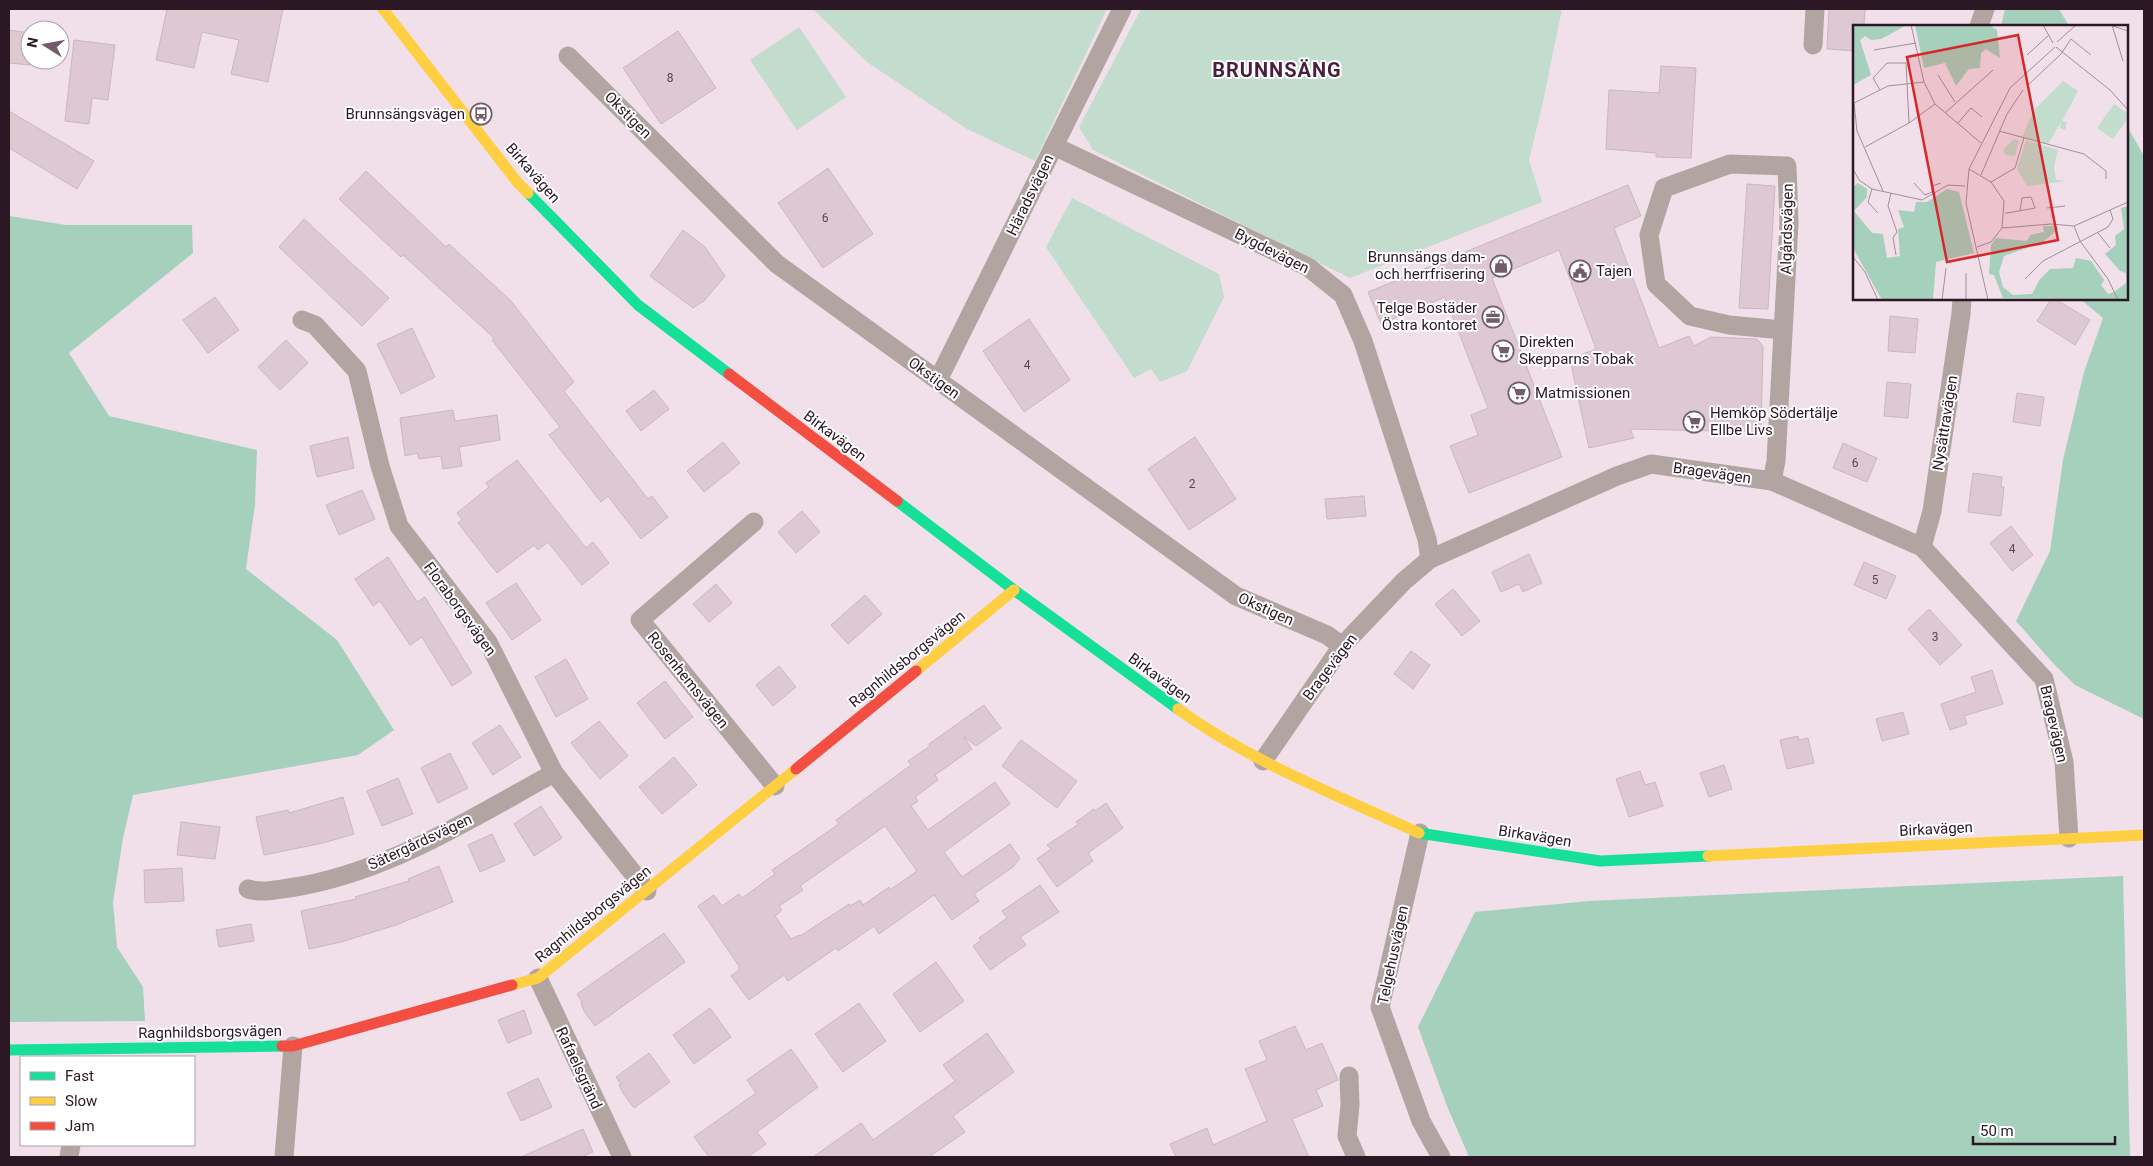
<svg xmlns="http://www.w3.org/2000/svg" width="2153" height="1166" font-family="Roboto,sans-serif">
<rect width="100%" height="100%" fill="#f1dfea"/>
<g fill="#c2dcce">
<path d="M813,9H1107L1035,161L967,129L867,62Z"/>
<path d="M1141,9H1562L1542,106L1529,160L1542,202L1350,278L1093,150L1079,127Z"/>
<path d="M799,27L846,97L797,130L750,60Z"/>
<path d="M1072,198L1219,274L1224,297L1187,371L1160,382L1151,369L1134,378L1046,247Z"/>
</g>
<g fill="#a5d0bc">
<path d="M2005,9H2059L2069,26H2001Z"/>
<path d="M2127,126L2144,156V719L2075,685L2052,662L2016,621L2050,551L2063,460L2084,372L2103,318L2080,299H2127Z"/>
<path d="M9,216L66,225H192L193,253L69,353L109,416L257,450L255,504L246,569L337,640L394,730L358,755L133,795L123,838L113,902L117,947L143,987L145,1021L9,1022Z"/>
<path d="M2123,876L2130,1157H1469L1447,1106L1418,1027L1475,912L1589,901Z"/>
</g>
<g fill="#dec8d1" stroke="#cbb7c0" fill-rule="evenodd">
<path d="M167,9H283L268,82L231,74L239,40L202,32L194,68L156,60Z"/>
<path d="M1829,9H1865L1864,26H1854V51L1827,49Z"/>
<path d="M9,30L30,33V65L9,63Z"/>
<path d="M678,31L716,88L661,124L623,68Z"/>
<path d="M74,40L115,45L108,100L92,98L89,124L65,121Z"/>
<path d="M1661,66L1696,68L1691,158L1656,157V153L1606,149L1609,90L1659,93Z"/>
<path d="M9,111L94,161L77,189L9,148Z"/>
<path d="M828,168L873,234L823,268L778,203Z"/>
<path d="M366,171L446,247L449,244L511,301L574,382L564,391L648,499L652,496L668,517L641,539L608,496L601,502L549,435L560,427L492,340L494,338L403,255L401,257L339,199Z"/>
<path d="M1747,184L1775,186L1768,309L1739,308Z"/>
<path d="M1628,185L1641,216L1614,228L1659,348L1689,336L1694,346L1711,337L1757,339L1763,346L1761,432L1630,429L1634,438L1589,448L1570,359L1596,349L1559,250L1492,278L1562,457L1469,493L1450,446L1478,435L1471,415L1488,408L1445,297L1381,324L1368,292Z"/>
<path d="M304,219L389,298L362,326L279,247Z"/>
<path d="M683,230L705,247L725,276L704,301L693,308L650,276Z"/>
<path d="M215,297L239,330L208,353L183,320Z"/>
<path d="M2051,299H2055L2090,320L2075,345L2037,321Z"/>
<path d="M1890,316L1918,319L1915,353L1888,351Z"/>
<path d="M1029,319L1070,380L1024,412L983,351Z"/>
<path d="M412,328L435,377L401,394L377,344Z"/>
<path d="M286,340L308,363L280,390L258,367Z"/>
<path d="M1887,382L1911,384L1908,418L1884,416Z"/>
<path d="M654,390L669,409L641,431L626,411Z"/>
<path d="M2017,393L2044,397L2040,426L2013,422Z"/>
<path d="M453,410L455,421L497,415L500,440L459,447L462,466L443,469L441,456L419,459L417,453L405,456L400,418Z"/>
<path d="M348,437L354,468L317,477L310,446Z"/>
<path d="M1195,437L1236,499L1189,530L1148,469Z"/>
<path d="M723,442L740,463L704,492L687,471Z"/>
<path d="M1843,443L1877,458L1867,482L1833,468Z"/>
<path d="M517,460L586,548L593,542L609,563L582,585L548,542L538,550L534,545L497,573L458,523L462,520L457,513L489,487L486,483Z"/>
<path d="M1973,473L2002,477L2001,487H2004L2001,516L1968,512Z"/>
<path d="M362,490L375,519L339,535L326,505Z"/>
<path d="M1364,496L1366,516L1327,519L1325,499Z"/>
<path d="M802,511L820,532L796,553L778,532Z"/>
<path d="M2011,526L2033,555L2012,571L1990,543Z"/>
<path d="M1529,554L1542,583L1523,592L1519,584L1501,592L1492,572Z"/>
<path d="M388,557L417,602L425,597L472,673L452,686L422,637L410,645L380,601L373,606L355,579Z"/>
<path d="M1864,562L1896,576L1886,599L1854,585Z"/>
<path d="M516,583L541,620L512,640L486,603Z"/>
<path d="M716,584L732,603L709,622L693,604Z"/>
<path d="M1453,589L1480,621L1462,636L1435,604Z"/>
<path d="M865,595L882,614L848,644L831,625Z"/>
<path d="M1929,609L1962,645L1940,665L1908,629Z"/>
<path d="M1411,651L1430,665L1413,689L1394,674Z"/>
<path d="M566,659L588,699L556,717L535,677Z"/>
<path d="M779,666L796,687L773,706L756,685Z"/>
<path d="M1992,670L2003,704L1964,716L1967,724L1950,730L1941,704L1976,692L1971,677Z"/>
<path d="M665,681L693,717L665,739L637,703Z"/>
<path d="M984,705L1001,728L976,746L964,737L972,749L935,775L938,780L915,797L918,801L911,806L928,830L995,782L1010,804L944,852L962,877L1010,844L1020,858L1013,867L974,894L979,901L952,920L934,895L879,934L874,926L838,951L836,948L788,981L784,975L749,1000L731,976L739,970V966L698,906L714,895L722,906L739,894L742,898L775,874L772,870L839,824L836,820L911,765L908,761L930,746L929,744ZM885,826L917,871L890,890L889,887L863,905L860,900L850,906L849,904L800,936L799,935L791,939L775,916L782,910L779,906L803,890L800,886Z"/>
<path d="M1903,712L1909,734L1882,741L1876,719Z"/>
<path d="M599,721L628,756L600,779L571,743Z"/>
<path d="M500,725L521,757L493,775L472,743Z"/>
<path d="M1798,736L1799,740L1808,738L1814,763L1787,769L1780,740Z"/>
<path d="M1021,740L1077,781L1057,808L1002,766Z"/>
<path d="M450,753L468,788L438,803L421,768Z"/>
<path d="M674,757L697,785L662,814L639,787Z"/>
<path d="M1724,765L1732,789L1709,797L1700,773Z"/>
<path d="M1640,771L1645,785L1655,782L1663,806L1629,817L1616,779Z"/>
<path d="M398,778L413,814L382,826L367,791Z"/>
<path d="M343,797L354,834L323,843L264,855L256,817L288,810L289,813Z"/>
<path d="M1106,803L1123,828L1088,853L1093,861L1057,887L1037,859L1051,849L1047,845L1079,824L1076,822L1094,809L1095,811Z"/>
<path d="M541,806L562,838L534,856L514,824Z"/>
<path d="M181,822L220,827L215,859L177,855Z"/>
<path d="M492,834L505,861L480,872L468,845Z"/>
<path d="M439,866L453,902L396,925L341,942L309,949L301,911L356,899L355,897L409,881L408,879Z"/>
<path d="M182,868L184,901L145,903L144,870Z"/>
<path d="M1040,885L1059,912L1020,937L1026,945L990,970L973,946L981,940L979,938L1007,918L1002,911Z"/>
<path d="M251,924L254,941L219,947L216,930Z"/>
<path d="M664,933L685,962L595,1026L584,1011L581,1003L582,1002L577,994Z"/>
<path d="M936,962L964,1001L920,1032L893,994Z"/>
<path d="M859,1003L886,1041L843,1072L815,1034Z"/>
<path d="M710,1008L731,1037L694,1064L673,1035Z"/>
<path d="M524,1010L532,1033L508,1043L498,1020Z"/>
<path d="M1295,1026L1306,1050L1322,1043L1338,1080L1316,1090L1323,1106L1292,1119L1309,1157H1176L1170,1144L1207,1128L1213,1145L1267,1121L1245,1069L1267,1060L1259,1041Z"/>
<path d="M987,1033L1014,1072L953,1116L965,1132L929,1157H813L861,1123L873,1140L955,1081L943,1065Z"/>
<path d="M791,1049L818,1087L757,1132L766,1144L748,1157H709L694,1137L756,1093L747,1080Z"/>
<path d="M649,1053L670,1082L634,1108L623,1093L619,1085L621,1084L616,1077Z"/>
<path d="M538,1078L552,1107L521,1121L507,1093Z"/>
<path d="M583,1129L593,1152L581,1157H521Z"/>
</g>
<g fill="none" stroke-linecap="round" stroke-linejoin="round">
<g stroke="#b1a4a1" stroke-width="19">
<path d="M1979,26L1985,9"/>
<path d="M1813,45L1815,9"/>
<path d="M568,56L777,264L1236,596L1327,635L1342,646"/>
<path d="M1054,146L1308,267L1343,295L1363,341L1427,539L1430,559"/>
<path d="M302,320L315,325L357,371L380,466L399,526L488,642L554,773L647,891"/>
<path d="M938,380L1122,9"/>
<path d="M1772,481L1776,461L1789,223L1787,166L1730,164L1664,188L1649,235L1656,284L1690,316L1729,325L1783,330"/>
<path d="M754,522L640,620L775,786"/>
<path d="M1922,547L1932,511L1961,314L1962,299"/>
<path d="M1263,761L1342,646L1404,581L1430,559L1617,476L1651,464L1772,481L1922,547L2044,679L2064,762L2069,838"/>
<path d="M1420,833L1380,1007L1421,1121L1441,1157"/>
<path d="M248,889C262,893 275,890 289,888C385,874 470,819 554,773"/>
<path d="M538,978L622,1157"/>
<path d="M1349,1076L1350,1105L1347,1136L1356,1157"/>
<path d="M69,1157L71,1145"/>
<path d="M284,1157L293,1046"/>
</g>
<g stroke="#16e098" stroke-width="11">
<path d="M528,193L638,305L729,374"/>
<path d="M897,501L1014,590L1178,709"/>
<path d="M1419,833L1600,861L1708,856"/>
<path d="M9,1050L282,1046"/>
</g>
<g stroke="#ffcf43" stroke-width="11">
<path d="M383,9L518,183L528,193"/>
<path d="M916,671L1014,590"/>
<path d="M1178,709C1251,762 1337,795 1419,833"/>
<path d="M1708,856L2144,835"/>
<path d="M512,985L538,978L796,769"/>
</g>
<g stroke="#f24e42" stroke-width="11">
<path d="M729,374L897,501"/>
<path d="M796,769L916,671"/>
<path d="M282,1046H293L512,985"/>
</g>
</g>
<defs>
<g id="bus-ring" transform="scale(1.125)"><circle r="9.5" fill="#fff" stroke="#715d6a" stroke-width="1.5"/><path d="M-5-6H5V4H4V6H2V4H-2V6H-4V4H-5ZM-3.5-4V0h7V-4ZM-3.5 1.2v1.5H-2V1.2ZM2 1.2v1.5H3.5V1.2Z" fill="#715d6a"/></g>
<g id="shop-ring" transform="scale(1.125)"><circle r="9.5" fill="#fff" stroke="#715d6a" stroke-width="1.5"/><path d="M-5-2.5h2.3a2.7 3.5 0 0 1 5.4 0H5L5.5 6h-11ZM-1.5-2.5h3a1.5 2.3 0 0 0-3 0Z" fill="#715d6a"/></g>
<g id="civic-ring" transform="scale(1.125)"><circle r="9.5" fill="#fff" stroke="#715d6a" stroke-width="1.5"/><path d="M-.6-6.5H3V-4.5H.6V-3L4-1V1h2V6H-6V1h2V-1L-.6-3ZM-1.2 2.5V6h2.4V2.5Z" fill="#715d6a"/></g>
<g id="office-ring" transform="scale(1.125)"><circle r="9.5" fill="#fff" stroke="#715d6a" stroke-width="1.5"/><path d="M-6-3h4V-5.5h4V-3h4V5H-6ZM-1-4.5V-3h2v-1.5ZM-6 0V1H6V0Z" fill="#715d6a"/></g>
<g id="supermarket-ring" transform="scale(1.125)"><circle r="9.5" fill="#fff" stroke="#715d6a" stroke-width="1.5"/><path d="M-6-5.5h2.5l.6 2H6L4.5 2H-2.5L-4.4-4H-6ZM-1.5 3.2a1.3 1.3 0 1 0 .1 0ZM3 3.2a1.3 1.3 0 1 0 .1 0Z" fill="#715d6a"/></g>
</defs>
<g fill-rule="evenodd">
<use href="#bus-ring" x="481" y="114"/>
<use href="#shop-ring" x="1501" y="266"/>
<use href="#civic-ring" x="1580" y="271"/>
<use href="#office-ring" x="1493" y="317"/>
<use href="#supermarket-ring" x="1503" y="351"/>
<use href="#supermarket-ring" x="1519" y="393"/>
<use href="#supermarket-ring" x="1694" y="422"/>
</g>
<g text-anchor="middle" dominant-baseline="central" stroke-width="4" stroke-linejoin="round" paint-order="stroke">
<g font-size="12" fill="#5b4653">
<text x="670" y="78">8</text>
<text x="825" y="218">6</text>
<text x="1027" y="365">4</text>
<text x="1855" y="463">6</text>
<text x="1192" y="484">2</text>
<text x="2012" y="549">4</text>
<text x="1875" y="580">5</text>
<text x="1935" y="637">3</text>
</g>
<g font-size="15" fill="#2c1725" stroke="#fff" text-anchor="start">
<text x="465" y="114" text-anchor="end">Brunnsängsvägen</text>
<text x="1485" y="257" text-anchor="end">Brunnsängs dam-<tspan x="1485" dy="17">och herrfrisering</tspan></text>
<text x="1596" y="271">Tajen</text>
<text x="1477" y="308" text-anchor="end">Telge Bostäder<tspan x="1477" dy="17">Östra kontoret</tspan></text>
<text x="1519" y="342">Direkten<tspan x="1519" dy="17">Skepparns Tobak</tspan></text>
<text x="1535" y="393">Matmissionen</text>
<text x="1710" y="413">Hemköp Södertälje<tspan x="1710" dy="17">Ellbe Livs</tspan></text>
</g>
<g font-size="15" fill="#2c1725" stroke="#fff">
<text transform="translate(628 115) rotate(45)">Okstigen</text>
<text transform="translate(533 173) rotate(49)">Birkavägen</text>
<text transform="translate(1030 195) rotate(-64)">Häradsvägen</text>
<text transform="translate(1787 229) rotate(-89)">Algårdsvägen</text>
<text transform="translate(1272 251) rotate(27)">Bygdevägen</text>
<text transform="translate(934 378) rotate(36)">Okstigen</text>
<text transform="translate(1945 423) rotate(-81)">Nysättravägen</text>
<text transform="translate(835 436) rotate(37)">Birkavägen</text>
<text transform="translate(1712 473) rotate(8)">Bragevägen</text>
<text transform="translate(460 609) rotate(54)">Floraborgsvägen</text>
<text transform="translate(1266 609) rotate(24)">Okstigen</text>
<text transform="translate(907 659) rotate(-39)">Ragnhildsborgsvägen</text>
<text transform="translate(1330 667) rotate(-53)">Bragevägen</text>
<text transform="translate(1160 678) rotate(36)">Birkavägen</text>
<text transform="translate(688 680) rotate(51)">Rosenhemsvägen</text>
<text transform="translate(2054 724) rotate(77)">Bragevägen</text>
<text transform="translate(1936 829) rotate(-3)">Birkavägen</text>
<text transform="translate(1535 836) rotate(9)">Birkavägen</text>
<text transform="translate(420 842) rotate(-25)">Sätergårdsvägen</text>
<text transform="translate(593 914) rotate(-39)">Ragnhildsborgsvägen</text>
<text transform="translate(1393 955) rotate(-78)">Telgehusvägen</text>
<text transform="translate(210 1032) rotate(-1)">Ragnhildsborgsvägen</text>
<text transform="translate(579 1068) rotate(65)">Rafaelsgränd</text>
</g>
<g font-size="20" font-weight="bold" letter-spacing="1" fill="#4a1f3d" stroke="#fff">
<text x="1277" y="70">BRUNNSÄNG</text>
</g>
</g>
<g transform="translate(1853 25)">
<rect width="275" height="275" fill="#f1dfea"/>
<path d="M210,56L225,66L209,96L214,97L212,105L207,103L208,97L195,119L169,112L181,85ZM261,79L275,89V93L260,114L244,103ZM161,114L166,116L162,131L152,130L150,125ZM173,115L205,125L201,141L203,155L214,156L174,161L164,144Z" fill="#c2dcce"/>
<path d="M0,0H54L28,14L18,15L12,11L7,15L18,50L0,60ZM62,0H136L144,5L147,33L133,24L128,28L127,43L116,44L103,61L92,38L71,43ZM5,158L14,164V172L1,186L19,208L30,209L34,233L47,231L45,204L51,202L45,185L61,187L63,177H74L94,164L106,167L121,228L83,237L80,275H29L0,223V162ZM275,181V275L150,273L141,250L136,249L138,220L143,213L174,216L177,210L191,207L190,201H204L205,204L190,217L151,231L146,247L150,262L160,270L179,269L187,254L197,244L220,243L223,233L238,236L251,255L248,260L255,269L261,267L273,258V248L267,246L252,229L263,220L262,211L271,204L268,183Z" fill="#a5d0bc"/>
<path fill="none" stroke="#a28f9b" stroke-width="1" d="M58,0L71,57L82,79L128,118M190,0L200,18M259,0L270,36M260,1L275,6M204,17L223,0M203,22L257,65L275,85M21,25L63,18M174,30L196,10M85,50L102,77M175,60L208,29L218,14L238,30M92,88L140,45M56,98L82,79M105,98L118,83L129,92M146,106L231,129L253,146V154M12,122L56,98L53,38H34L20,53L27,65M0,144L6,155L19,164L69,175L95,160L112,161M116,144L138,157L151,176L149,203L138,217L124,222M128,150L154,89L170,65M138,157L162,143L171,113M61,158L72,170L79,167V161L88,158M19,164L15,177L25,188M30,166L4,106L1,78L35,61L71,57M38,168L35,181L44,207L40,213L43,230M194,183L212,181M152,188H154L177,184L182,183L178,172L169,173L167,186M221,201L227,216L255,254L265,275M149,203L198,199L221,201L275,177M245,208L257,223M0,232L12,247L25,275M172,254L190,236L255,202L260,194L257,185M89,275L93,243M113,275V248M135,275L113,178L116,144L157,63L202,22"/>
<path fill="#d62828" fill-opacity="0.15" stroke="#d62828" stroke-width="2.5" d="M165,10L205,215L94,237L54,32Z"/>
<rect width="275" height="275" fill="none" stroke="#2c1725" stroke-width="2.5"/>
</g>
<rect width="2153" height="1166" fill="none" stroke="#2c1725" stroke-width="20"/>
<rect x="20" y="1056" width="175" height="90" fill="#ffffff" stroke="#aba2a8"/>
<rect x="30" y="1072" width="25" height="8" fill="#16e098" stroke="#aba2a8"/>
<text x="65" y="1081" font-size="15" fill="#2c1725">Fast</text>
<rect x="30" y="1097" width="25" height="8" fill="#ffcf43" stroke="#aba2a8"/>
<text x="65" y="1106" font-size="15" fill="#2c1725">Slow</text>
<rect x="30" y="1122" width="25" height="8" fill="#f24e42" stroke="#aba2a8"/>
<text x="65" y="1131" font-size="15" fill="#2c1725">Jam</text>
<g transform="translate(45 45) rotate(281)"><circle r="24" fill="#ffffff" stroke="#aba2a8"/>
<path d="M0-4L9 19L0 12L-9 19Z" fill="#715d6a"/>
<text y="-8" font-size="14" font-weight="bold" text-anchor="middle" fill="#2c1725">N</text>
</g>
<path d="M1973 1136v8h142v-8" fill="none" stroke="#2c1725" stroke-width="2.5"/>
<text x="1980" y="1136" font-size="15" fill="#2c1725" stroke="#ffffff" stroke-width="4" paint-order="stroke">50 m</text>
</svg>
